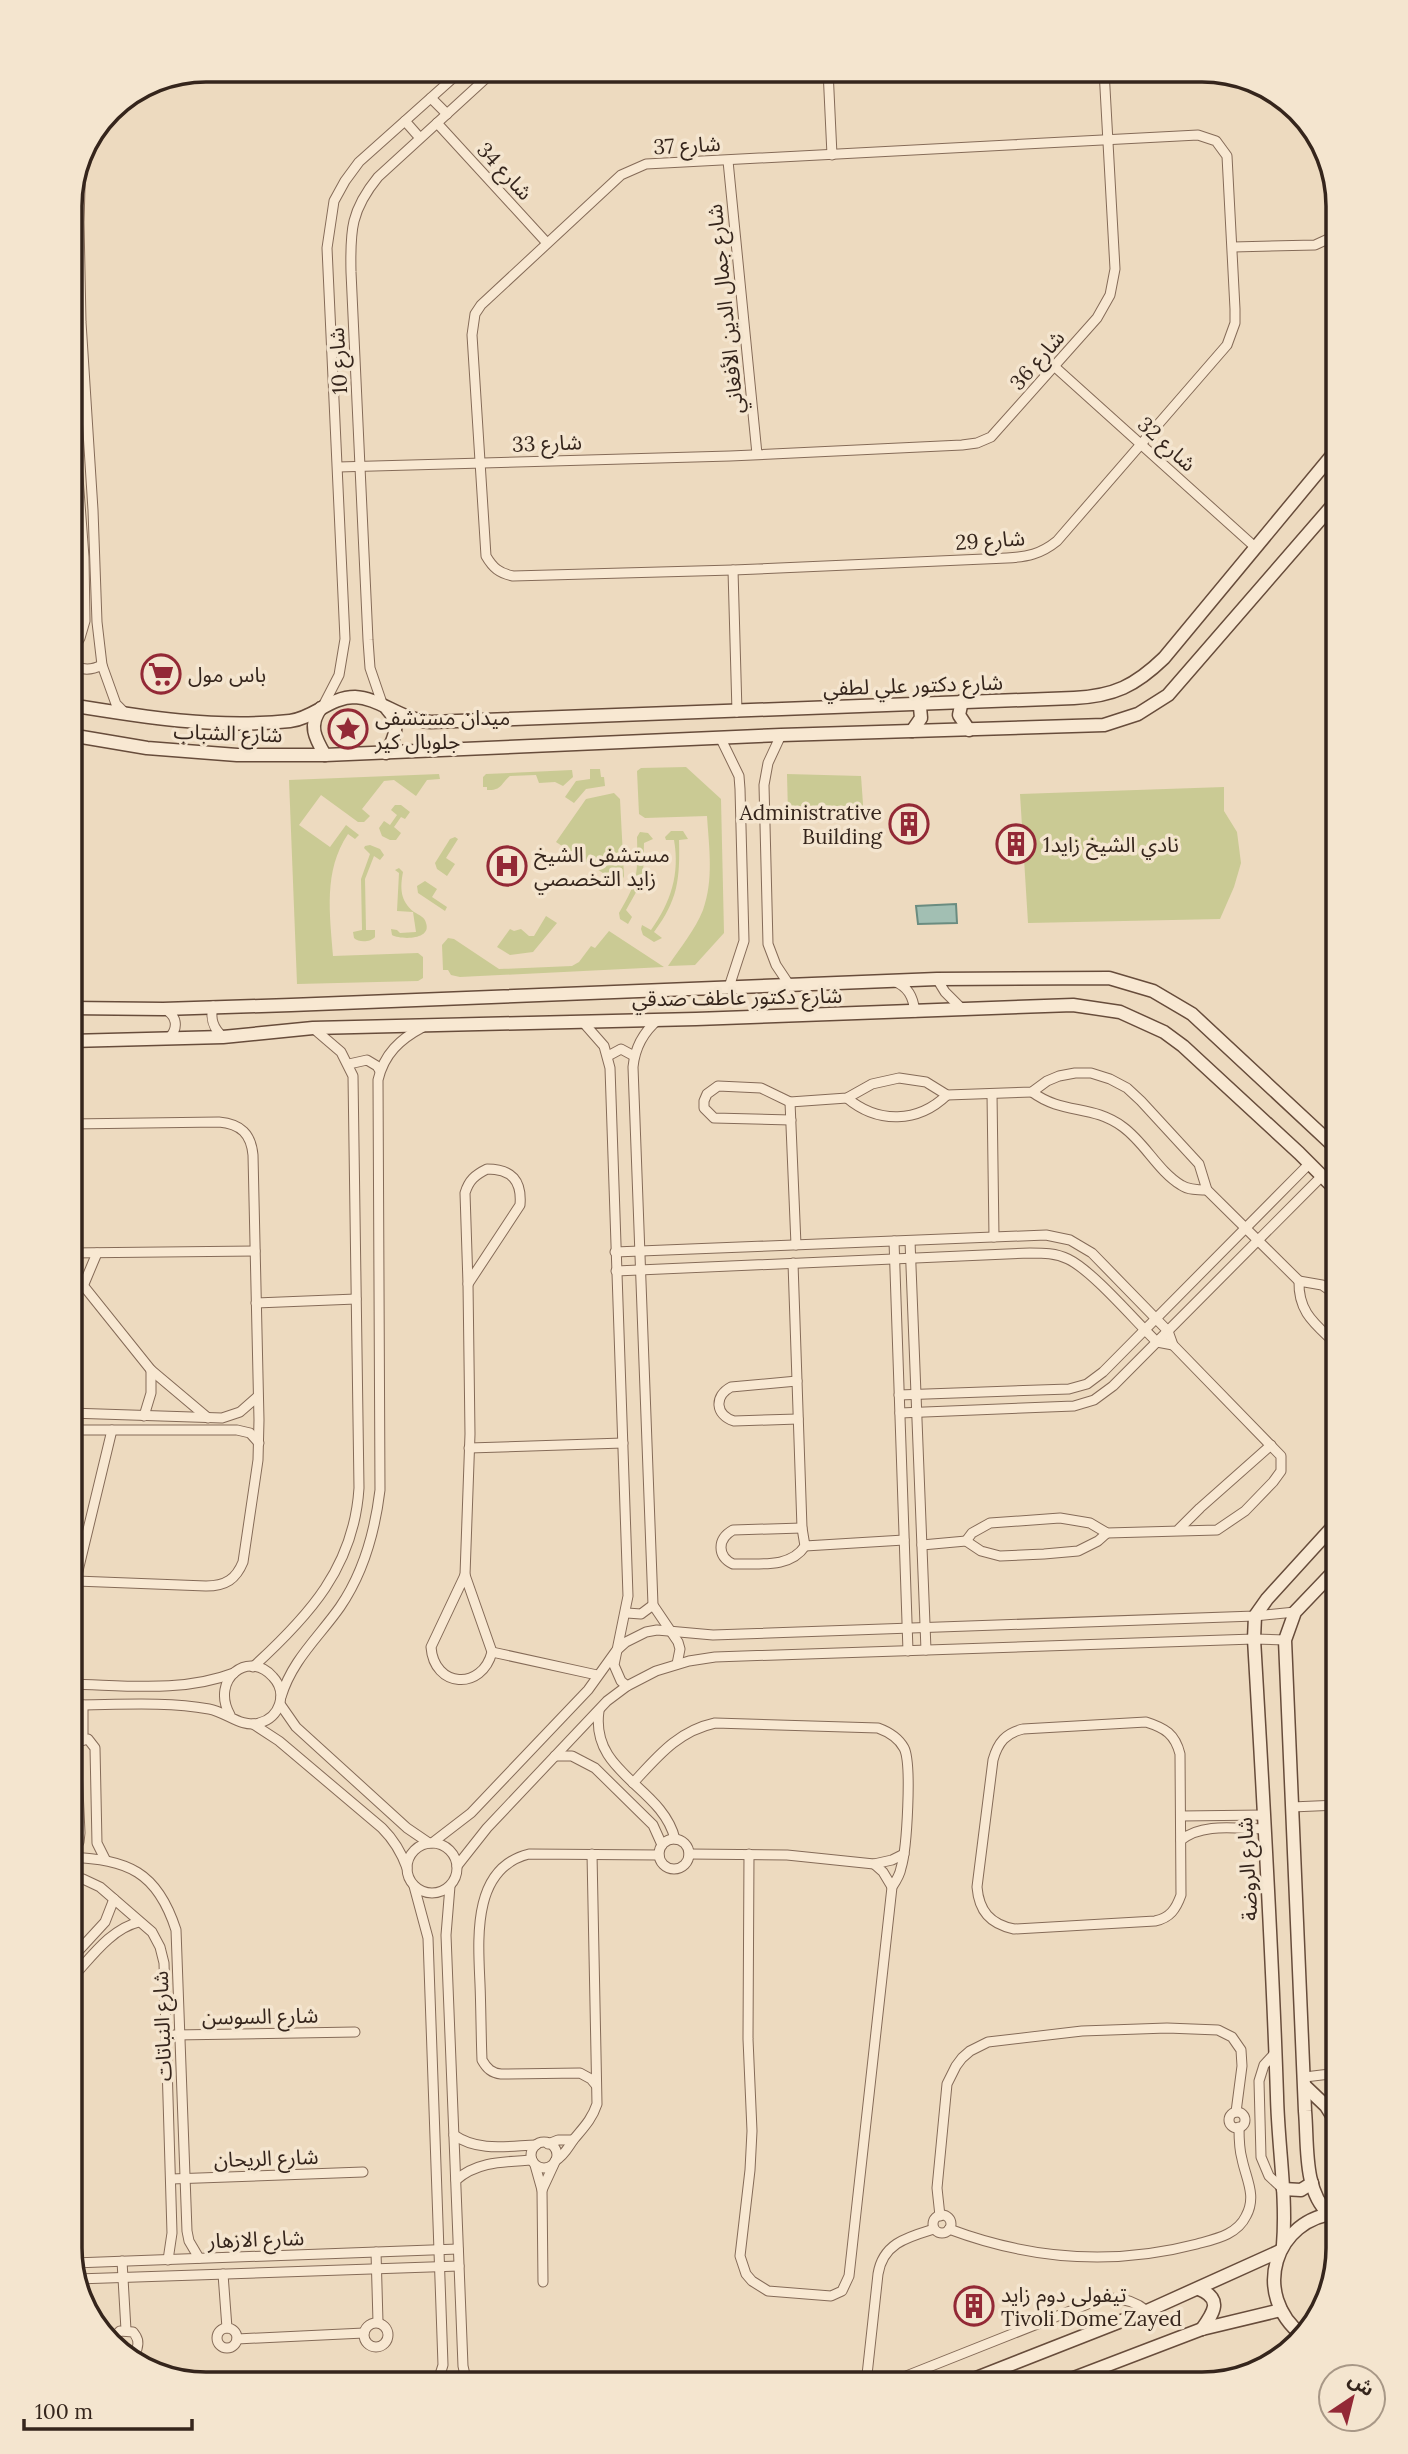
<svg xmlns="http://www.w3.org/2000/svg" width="1408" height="2454" font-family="Lora,'Noto Sans Arabic',serif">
<rect width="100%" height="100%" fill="#eddabf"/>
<g fill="#caca94">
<path d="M686,767L721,799L724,933L695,965L668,966C680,948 695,930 703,910C714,880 709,847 707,816L645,818L639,814L637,771L641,768Z"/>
<path d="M590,769H600L601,777H604L605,786L586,789L574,803L565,797L576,781L590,779Z"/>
<path d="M572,770L573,777L563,786L555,782L539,783L536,775L510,776C501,783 502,791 487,790V787H483V777L486,774Z"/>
<path d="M439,774L440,779L427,780L416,796L394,780L384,781L362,809L370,816L364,822H358L321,795L299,825L330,847L346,825L359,835L355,839L348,834C323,871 330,914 333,956L418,953L423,957V978L418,981L297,984L289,780Z"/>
<path d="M787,774L861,776L864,818L788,814Z"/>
<path d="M1224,787V811L1237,832L1241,863L1234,887L1220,919L1028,923L1020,794Z"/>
<path d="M614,793L620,799L624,876L619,888L610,889L606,886L610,883L609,877L556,842L586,799Z"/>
<path d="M395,805H401L410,812L405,819L401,817L394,827L401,833L396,840H390L382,836L379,828L384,821L390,825L397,815L391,810Z"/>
<path d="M671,831H683L688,839L679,840C680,879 678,900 654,932L662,938L654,942L643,935L641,929L642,925L651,930C671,902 680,874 674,840H666L665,837Z"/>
<path d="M640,832L648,833L653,839L644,843L643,880L626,910L632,917L628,924L620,919L619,913C638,881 638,874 637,837Z"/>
<path d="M455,837L458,839L446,858L455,864L447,876L437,869L435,863L450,839Z"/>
<path d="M370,845L380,849L384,855L380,860L374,856L365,879L366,930H375V937C371,942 359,943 354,938L353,932L362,930L361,879L370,854L364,848L365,846Z"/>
<path d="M399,868L403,872C400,888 400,901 414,912C419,915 425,917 426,923C432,940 401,940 392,935L391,929L397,930L400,933L416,932L413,912L397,911L399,873L395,870Z"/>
<path d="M425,881L437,889L432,897L447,907L445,911L418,893L417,886Z"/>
<path d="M546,916L557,923L533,952L510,955L497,947L510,929L514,931L521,929L529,936H534Z"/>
<path d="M609,931L664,967L460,977L451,975L448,970H443L442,945L448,938L454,939L499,969L572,966L579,962L591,946L595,948Z"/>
</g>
<path fill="#a2bfb3" stroke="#6a8c80" stroke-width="2" d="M956,904L957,923L918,924L916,906Z"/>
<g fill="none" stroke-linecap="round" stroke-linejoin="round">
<g stroke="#856b58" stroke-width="11">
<g id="street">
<path d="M828,70L832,155"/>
<path d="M431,98L447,114"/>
<path d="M405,121L420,138"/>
<path d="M437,123L547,243"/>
<path d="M1198,135L1216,141L1227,156L1235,309V323L1227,345L1057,541C1041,554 1027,557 1007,558L733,570L513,576C499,573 493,568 486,556L472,335L475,314L481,305L621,175L646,164Z"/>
<path d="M81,153L79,222L81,322L93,510L97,622L102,665L116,704L125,713"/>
<path d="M728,161L757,454"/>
<path d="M1233,247L1315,245L1328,239L1338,227"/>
<path d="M1055,367L1255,547"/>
<path d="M338,467L730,456L962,445L977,443L991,437L1097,318L1110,295L1115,269L1104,70"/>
<path d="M733,570L737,712"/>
<path d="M70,655L80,638L85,621L84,557L70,371"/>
<path d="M70,661C79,671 90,671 102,665"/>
<path d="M323,706L339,675L345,639L327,248L334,201L345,181L359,162L462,70"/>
<path d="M383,706L370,668L368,640L351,272C350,230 351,210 378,177L495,70"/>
<path d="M781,735L768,763L764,785L768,944L776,965L788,983"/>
<path d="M721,739L739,776L740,789L744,941L729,987"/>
<path d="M937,979L945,992L962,1009"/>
<path d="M894,981C908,987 913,996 915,1012"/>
<path d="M213,1006C210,1019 213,1028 223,1037"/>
<path d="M164,1009C177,1015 179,1028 169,1038"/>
<path d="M659,1019C643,1032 635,1047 633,1067L653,1605L678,1642L680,1649L677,1664"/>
<path d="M582,1021L604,1046L610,1068L628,1596L614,1665L621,1681L627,1686"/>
<path d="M608,1056L621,1049L634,1056"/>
<path d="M349,1064L367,1060L377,1066L380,1071"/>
<path d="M1032,1092C1063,1115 1092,1104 1123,1127C1145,1143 1158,1171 1181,1185C1188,1190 1198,1190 1207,1190"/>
<path d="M992,1094L994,1237"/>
<path d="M847,1098C878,1124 918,1123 947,1095"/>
<path d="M790,1102L796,1245"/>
<path d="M791,1120L714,1118L704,1108V1101L707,1094L718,1086L761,1088L790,1102L847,1098L872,1084L899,1078L926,1082L947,1095L1032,1092L1047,1081L1059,1076L1075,1073H1091L1110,1079L1127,1088L1141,1101L1199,1164L1207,1190L1299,1281"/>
<path d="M70,1124L219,1122C241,1124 251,1134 253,1155L259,1420L258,1460L243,1562C236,1579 226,1586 206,1586L76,1581"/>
<path d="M487,1169C512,1169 522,1181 520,1205L468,1284L465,1193C469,1180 475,1175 487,1169Z"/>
<path d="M894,1241L908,1651"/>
<path d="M910,1241L926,1650"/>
<path d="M615,1252L1046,1235L1070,1240L1092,1253L1168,1331L1173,1345L1281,1456V1471L1273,1482L1245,1511L1217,1530L1107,1533L1090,1523L1060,1518L990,1523L972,1533L966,1541"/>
<path d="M70,1253L255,1251"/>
<path d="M793,1263L802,1528L805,1546L904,1540"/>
<path d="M70,1269L151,1370L208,1418"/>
<path d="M616,1271L1030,1253C1043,1253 1056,1253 1068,1259C1093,1271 1135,1321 1157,1342L1173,1345"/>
<path d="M84,1284L97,1253"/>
<path d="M256,1303L356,1299"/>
<path d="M1338,1346C1317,1325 1298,1314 1299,1281L1322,1285L1338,1296"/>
<path d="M797,1381L731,1387C714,1396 715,1415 734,1421L798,1419"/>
<path d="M899,1395L1069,1389L1087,1384L1103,1372L1309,1164"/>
<path d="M70,1413L222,1418L240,1412L257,1397"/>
<path d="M900,1413L1074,1406L1094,1400L1113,1386L1322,1176"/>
<path d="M144,1416L151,1393V1370"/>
<path d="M70,1430H237L250,1433L259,1443"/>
<path d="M469,1448L623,1443"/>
<path d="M802,1528L733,1530C717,1539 717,1556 733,1564C758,1563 790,1569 805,1546"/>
<path d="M1179,1529L1200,1508L1271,1445"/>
<path d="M922,1545L966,1541L981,1551L1000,1556L1044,1554L1078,1551L1098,1541L1107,1533"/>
<path d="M465,1575L470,1434L468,1284"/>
<path d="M465,1575L492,1652C482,1691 434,1688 431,1647Z"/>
<path d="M70,1604L112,1430"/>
<path d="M627,1613L641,1614L653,1605"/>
<path d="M492,1652L597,1675"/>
<path d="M253,1667C309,1616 354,1567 359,1488L353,1076L341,1052L313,1028"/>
<path d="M70,1684C124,1685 182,1693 234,1673"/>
<path d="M281,1697C292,1660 319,1637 340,1607C364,1572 375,1531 380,1490L378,1080C384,1054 400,1039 423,1027"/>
<path d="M280,1704L296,1727L407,1828L429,1843"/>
<path d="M70,1705C116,1705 164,1701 209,1709C226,1712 241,1728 259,1723C280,1718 288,1693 273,1677C249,1649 210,1679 230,1715"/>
<path d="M599,1711C590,1774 662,1786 675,1839"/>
<path d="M1146,1722C1165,1728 1175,1734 1180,1754L1181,1895C1176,1909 1170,1918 1155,1921L1014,1929C990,1924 979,1911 977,1887L993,1760C998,1742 1006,1733 1023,1729Z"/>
<path d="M253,1724L279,1741L382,1828C394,1840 401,1851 407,1868"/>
<path d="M83,1739V1705"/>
<path d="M555,1756H572L595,1768L653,1825L662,1845"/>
<path d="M633,1783C658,1756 678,1731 715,1723L878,1728C889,1732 898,1737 904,1748C912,1763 907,1849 901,1868C900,1875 896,1881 892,1887L849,2276L842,2291L831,2296L768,2291L752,2281L746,2274L740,2256L750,2170L752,2131L748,2039L749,1854"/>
<path d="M1292,1807L1338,1805"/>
<path d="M1181,1816L1264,1815"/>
<circle cx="674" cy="1854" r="15"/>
<path d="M1181,1840C1203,1822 1238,1829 1265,1829"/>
<path d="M432,1843L471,1813L588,1690L616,1651L626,1642L646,1632L657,1630L713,1635L1255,1616L1295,1612"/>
<circle cx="432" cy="1868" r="25"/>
<path d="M689,1854L787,1855L874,1864L892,1860L904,1854"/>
<path d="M70,1856L79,1842L80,1833L76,1747L78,1742L88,1739L95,1748L97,1843L105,1859"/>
<path d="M70,1857C128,1860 157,1871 176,1930L187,2231L189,2241L199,2258"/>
<path d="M874,1864L883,1872L892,1887"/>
<path d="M457,1866L487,1828L607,1701L627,1686L656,1671L689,1661L715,1657L1254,1639L1285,1640"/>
<path d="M70,1877L83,1879L100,1887L152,1932L160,1947L164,1963L172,2233L168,2260"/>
<path d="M414,1886L428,1938L443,2365L437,2384"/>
<path d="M450,1886L446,1935L463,2366L467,2384"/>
<path d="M70,1960L105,1922L114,1899"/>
<path d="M70,1980C90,1959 110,1929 139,1922"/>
<path d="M174,2035L355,2032"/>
<path d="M1275,2053L1264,2065L1259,2081L1261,2157L1269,2176L1283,2189"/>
<path d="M1305,2077L1338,2073"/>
<path d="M596,2085L591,2079L580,2073L501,2074C492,2073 487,2069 482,2060C481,2035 481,2009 480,1984C478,1938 472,1868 529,1854L659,1855"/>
<circle cx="1237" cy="2120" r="8"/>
<path d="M454,2135C478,2152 508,2146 536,2145"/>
<circle cx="544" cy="2155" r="13"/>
<path d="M548,2144L558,2140H573"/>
<path d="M555,2161C565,2155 568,2147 574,2139C584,2127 592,2119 597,2104L592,1854"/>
<path d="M535,2165L542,2190L543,2282"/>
<path d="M171,2179L363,2172"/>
<path d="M456,2180C478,2161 504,2162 532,2160"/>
<path d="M542,2190L554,2164"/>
<circle cx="942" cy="2224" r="9"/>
<path d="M940,2216L937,2188L947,2084L956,2066L962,2058L970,2051L988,2042L1082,2031L1167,2028L1218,2030L1232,2037L1241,2050L1242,2066L1236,2112"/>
<path d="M949,2229C1029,2259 1113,2266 1197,2244C1215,2239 1237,2235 1246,2216C1257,2196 1246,2179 1242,2159C1239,2149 1239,2138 1239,2127"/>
<path d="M376,2252L378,2322"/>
<path d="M122,2261L126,2330"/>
<path d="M74,2263L458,2249"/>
<path d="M223,2274L227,2328"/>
<path d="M77,2279L459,2266"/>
<circle cx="376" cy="2335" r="12"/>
<circle cx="227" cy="2338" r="10"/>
<path d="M237,2339L364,2333"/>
<path d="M114,2342L116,2335L120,2331L133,2332C138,2338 139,2342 137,2349L125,2355"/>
<path d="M866,2384L878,2274C883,2243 908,2237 934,2229"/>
<path d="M886,2384L1098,2300C1116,2296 1132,2299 1147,2311"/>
</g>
</g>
<g stroke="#674c3b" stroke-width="15">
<g id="secondary">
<path d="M962,701L959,715L969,730"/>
<path d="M70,705C143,717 216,729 290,721C314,718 330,697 355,697C380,698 400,720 431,722L1074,698C1114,696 1135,686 1164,658L1338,448"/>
<path d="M321,708C308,725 315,738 325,755"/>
<path d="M912,731L921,718L920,707L915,703"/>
<path d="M70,735L147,748L237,755H325L781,735L1104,725L1138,714L1168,695L1338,499"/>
<path d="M386,753C395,738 401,723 387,709"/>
<path d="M70,1008L163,1009L291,1005L937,979L1109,978L1153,991L1192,1014L1338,1150"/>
<path d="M70,1041L223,1037L313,1028L696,1019L1073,1005L1120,1012L1164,1032L1183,1046L1299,1153L1338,1192"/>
<path d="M1305,2086L1326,2106L1338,2125"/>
<path d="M1283,2189L1301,2190L1312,2183"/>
<path d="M1329,2214C1303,2190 1308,2144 1305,2111L1285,1640L1295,1612L1338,1567"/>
<path d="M1283,2245C1287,2195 1278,2146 1277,2096C1272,1944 1263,1791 1254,1639L1255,1616L1267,1599L1338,1521"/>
<path d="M1199,2289C1223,2299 1214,2312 1202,2329"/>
<path d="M1302,2335C1251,2295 1274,2218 1338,2213"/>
<path d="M961,2384L1147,2311L1280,2251"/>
<path d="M1058,2384L1202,2329L1281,2310"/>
</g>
</g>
<use href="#street" stroke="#f8e8d2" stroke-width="9"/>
<use href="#secondary" stroke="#f8e8d2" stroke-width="12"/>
</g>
<defs>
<g id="supermarket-ring" transform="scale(2.0125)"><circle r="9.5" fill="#f4e5cf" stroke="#932936" stroke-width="1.5"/><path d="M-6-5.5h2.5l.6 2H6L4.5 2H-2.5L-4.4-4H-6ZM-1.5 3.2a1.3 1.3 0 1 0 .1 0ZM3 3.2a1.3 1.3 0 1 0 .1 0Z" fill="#932936"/></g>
<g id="sight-ring" transform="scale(2.0125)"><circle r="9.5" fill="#f4e5cf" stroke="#932936" stroke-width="1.5"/><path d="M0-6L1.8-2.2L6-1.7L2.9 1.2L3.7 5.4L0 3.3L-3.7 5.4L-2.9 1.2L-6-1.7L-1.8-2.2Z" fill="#932936"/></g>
<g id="building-ring" transform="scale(2.0125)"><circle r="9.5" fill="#f4e5cf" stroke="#932936" stroke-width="1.5"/><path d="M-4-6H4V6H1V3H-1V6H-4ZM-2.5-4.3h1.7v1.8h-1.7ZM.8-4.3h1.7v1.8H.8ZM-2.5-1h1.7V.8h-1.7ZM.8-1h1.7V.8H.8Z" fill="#932936"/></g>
<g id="hospital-ring" transform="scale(2.0125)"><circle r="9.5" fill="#f4e5cf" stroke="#932936" stroke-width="1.5"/><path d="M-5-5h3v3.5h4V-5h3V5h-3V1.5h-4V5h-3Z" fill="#932936"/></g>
</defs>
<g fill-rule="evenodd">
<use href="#supermarket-ring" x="161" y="674"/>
<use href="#sight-ring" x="348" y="729"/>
<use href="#building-ring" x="909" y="824"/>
<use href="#building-ring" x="1016" y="844"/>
<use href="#hospital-ring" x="507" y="866"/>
<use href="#building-ring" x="974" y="2306"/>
</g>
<g text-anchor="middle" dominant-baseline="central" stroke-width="7" stroke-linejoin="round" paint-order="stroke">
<g font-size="21" fill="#35251c" stroke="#f4e5cf">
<text transform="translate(687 145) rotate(-3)">شارع 37</text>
<text transform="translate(505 171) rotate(47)">شارع 34</text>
<text transform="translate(725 309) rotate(-96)">شارع جمال الدين الأفغاني</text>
<text transform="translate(1037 360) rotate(-49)">شارع 36</text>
<text transform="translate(338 361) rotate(-93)">شارع 10</text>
<text transform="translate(547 443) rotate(-2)">شارع 33</text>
<text transform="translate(1167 444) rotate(42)">شارع 32</text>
<text transform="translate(990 540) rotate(-4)">شارع 29</text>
<text transform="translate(913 685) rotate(-2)">شارع دكتور علي لطفي</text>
<text transform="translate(228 733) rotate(2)">شارع الشباب</text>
<text transform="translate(737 997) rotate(-1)">شارع دكتور عاطف صدقي</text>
<text transform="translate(1247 1869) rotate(-93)">شارع الروضة</text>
<text transform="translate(260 2016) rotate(-1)">شارع السوسن</text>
<text transform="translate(162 2026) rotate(-92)">شارع النباتات</text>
<text transform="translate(266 2158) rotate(-2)">شارع الريحان</text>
<text transform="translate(256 2239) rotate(-2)">شارع الازهار</text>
</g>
<g font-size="21" fill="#35251c" stroke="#f4e5cf" text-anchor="start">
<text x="188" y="674">باس مول</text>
<text x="375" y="717">ميدان مستشفى<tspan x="375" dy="24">جلوبال كير</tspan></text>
<text x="882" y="812" text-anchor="end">Administrative<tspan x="882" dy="24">Building</tspan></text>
<text x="1043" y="844">نادي الشيخ زايد1</text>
<text x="534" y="854">مستشفى الشيخ<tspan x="534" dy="24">زايد التخصصي</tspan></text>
<text x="1001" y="2294">تيفولى دوم زايد<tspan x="1001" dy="24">Tivoli Dome Zayed</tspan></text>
</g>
</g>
<path d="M0 0H1408V2454H0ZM206 82H1202A124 124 0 0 1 1326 206V2248A124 124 0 0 1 1202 2372H206A124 124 0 0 1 82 2248V206A124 124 0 0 1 206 82Z" fill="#f4e5cf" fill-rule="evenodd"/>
<path fill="none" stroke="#35251c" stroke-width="3.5" d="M206 82H1202A124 124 0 0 1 1326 206V2248A124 124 0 0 1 1202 2372H206A124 124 0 0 1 82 2248V206A124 124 0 0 1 206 82Z"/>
<g transform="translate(1352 2398) rotate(35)"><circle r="33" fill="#f4e5cf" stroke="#a89887" stroke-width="2"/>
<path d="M0-5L12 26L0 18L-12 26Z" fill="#932936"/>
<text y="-10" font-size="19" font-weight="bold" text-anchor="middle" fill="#35251c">ش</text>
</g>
<path d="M24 2419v10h168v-10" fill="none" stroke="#35251c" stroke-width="3.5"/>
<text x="35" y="2419" font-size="21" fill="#35251c" stroke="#f4e5cf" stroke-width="5" paint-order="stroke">100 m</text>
</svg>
